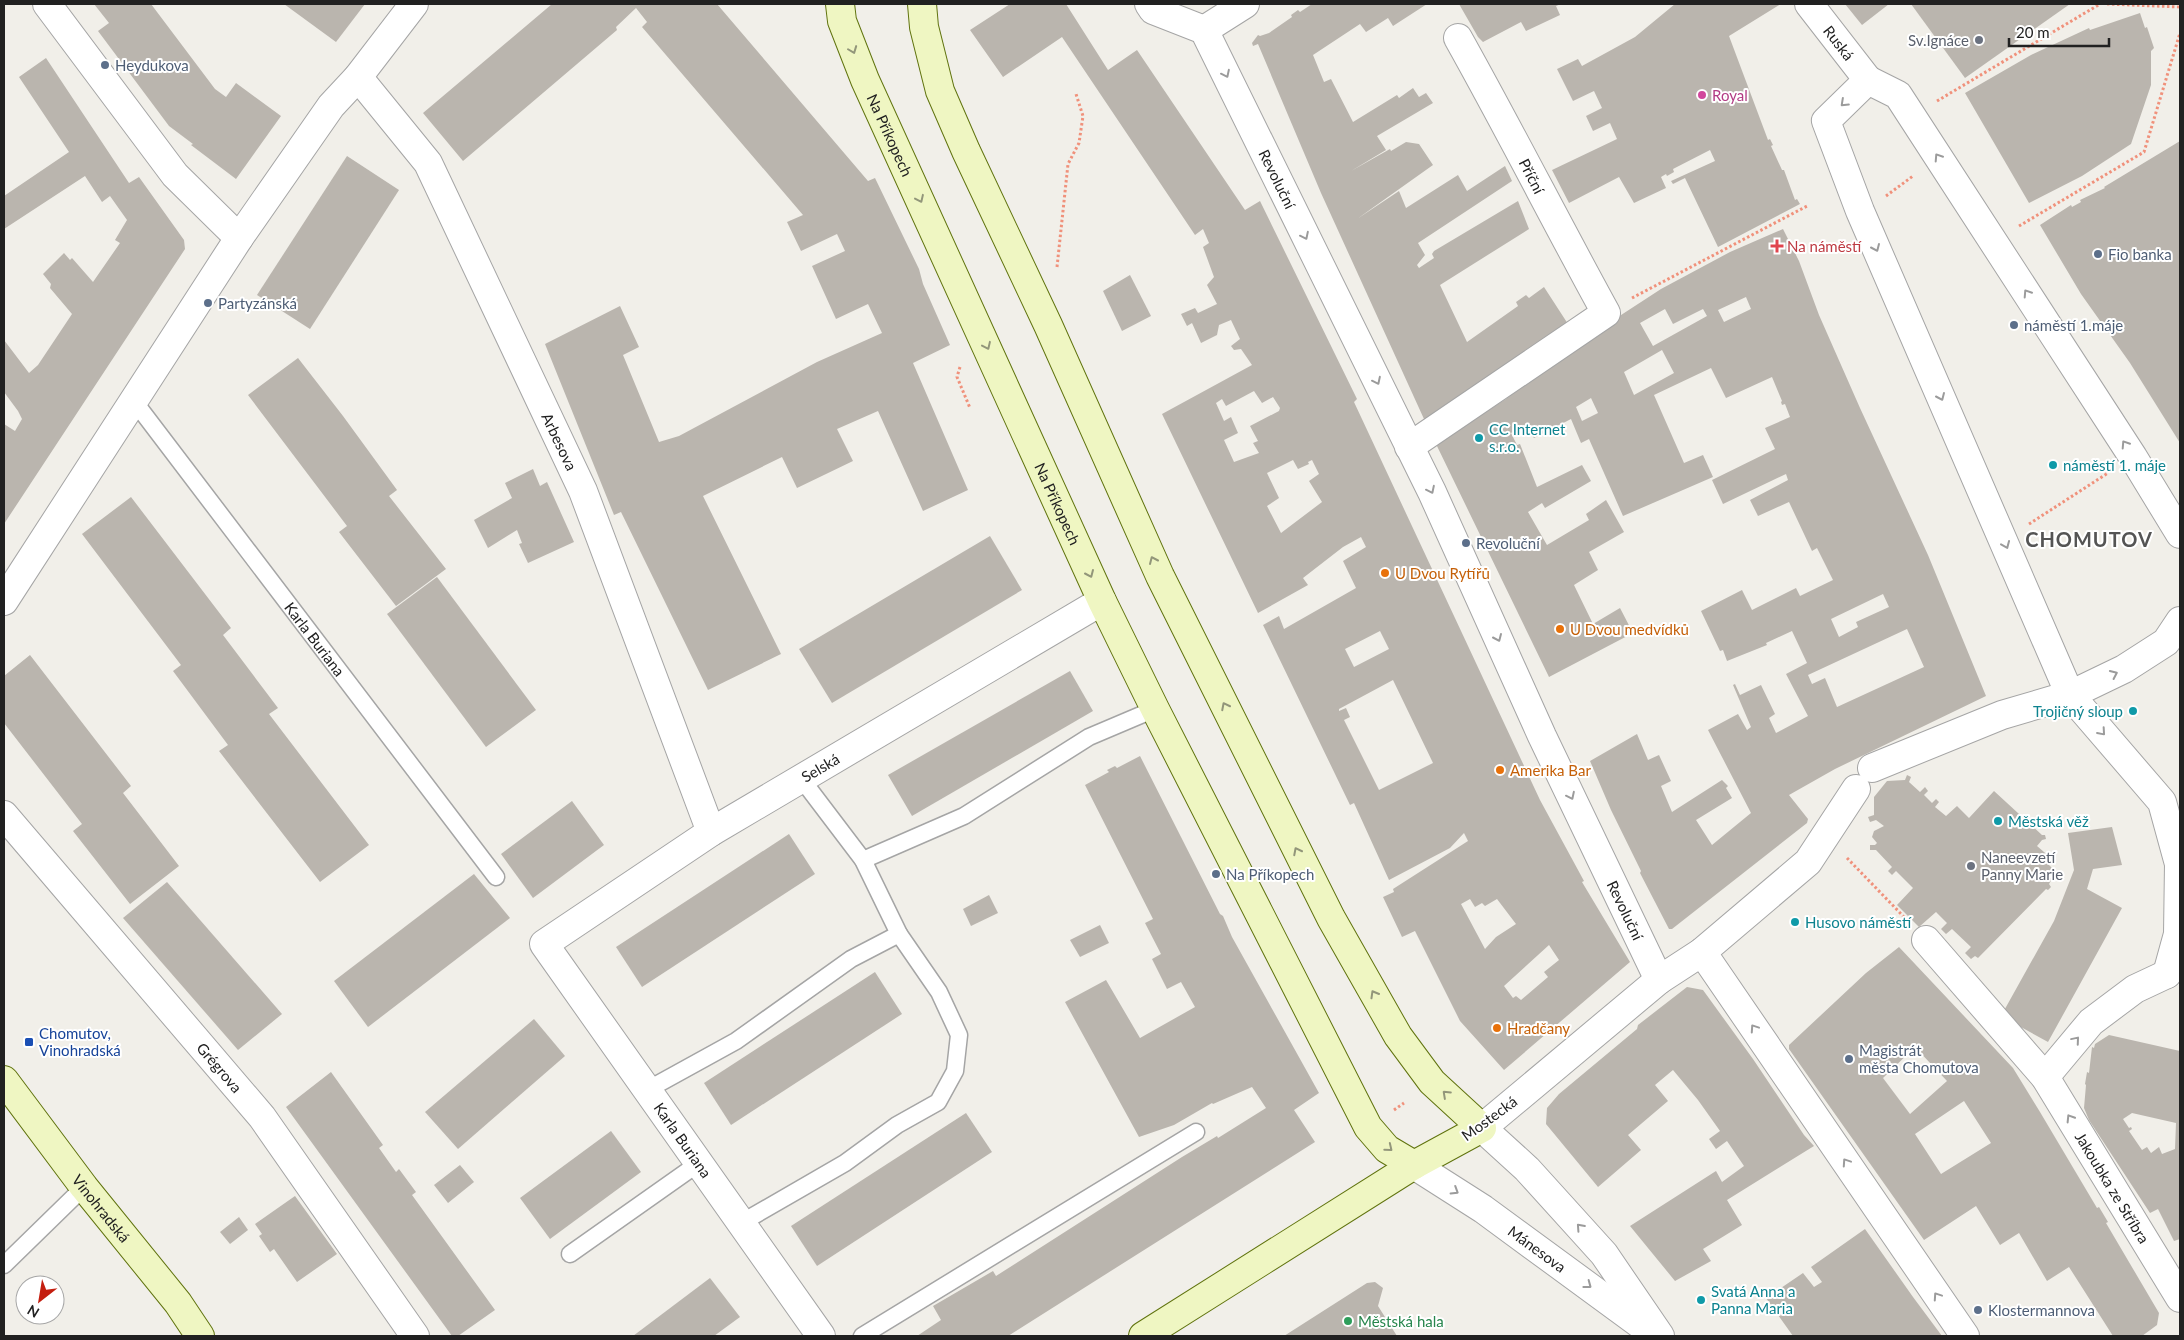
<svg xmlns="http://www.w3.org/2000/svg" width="2184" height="1340" font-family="Lato,sans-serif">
<rect width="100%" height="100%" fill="#f1efe9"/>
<g fill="#bab5ae" fill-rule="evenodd">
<path d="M94,4H151L215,89L226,97L236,83L281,116L236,179L191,145L193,144L169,126L98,31L109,23Z"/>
<path d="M284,4H365L336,42Z"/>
<path d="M552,4H717L868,181L875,178L919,269L923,284L950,345L913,363L968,490L923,511L878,411L837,429L853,461L797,488L782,457L703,496L781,654L708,690L621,512L614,515L545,344L620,306L639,347L623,355L659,442L679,436L817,362L882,333L868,304L836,319L812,266L845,251L837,234L801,251L787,222L803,215L642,27L647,22L636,8L616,27L617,30L463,161L423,113Z"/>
<path d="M1010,4H1066L1108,70L1137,50L1245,210L1260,201L1357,399L1354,402L1540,800L1584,881L1582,882L1630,962L1504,1070L1460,1021L1415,931L1402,937L1383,897L1394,892L1393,889L1468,841L1464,833L1450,848L1389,880L1354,803L1350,805L1263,625L1279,616L1284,629L1356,588L1343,561L1366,547L1361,537L1343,547L1303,578L1308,585L1258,613L1162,414L1252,365L1241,349L1234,350L1231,346L1240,339L1231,320L1219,325L1217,335L1201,343L1192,323L1187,326L1181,314L1195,308L1198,313L1217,304L1207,285L1214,277L1203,247L1209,243L1203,229L1195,235L1062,37L1003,77L970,30ZM1254,391L1262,403L1273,397L1280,408L1279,411L1250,426L1258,441L1253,443L1259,453L1234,462L1224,440L1238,433L1231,417L1224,421L1216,403L1222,399L1226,406ZM1293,460L1298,469L1309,464L1308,462L1312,460L1319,474L1309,481L1322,502L1281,533L1267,506L1279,498L1267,473ZM1380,631L1389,649L1354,667L1345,649ZM1393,680L1433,763L1379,790L1344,720L1350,717L1346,708L1339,711V709ZM1470,899L1475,907L1482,903L1485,906L1497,899L1516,924L1496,937L1485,949L1461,904ZM1549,945L1559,960L1544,972L1548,977L1521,1000L1516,996L1513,998L1504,986Z"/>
<path d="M1312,4H1427L1393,26L1388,18L1366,32L1360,24L1313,55L1324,82L1331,79L1353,122L1397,95L1399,98L1413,88L1419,97L1426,93L1433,103L1377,136L1386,150L1351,171L1390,149L1391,151L1406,142L1419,144L1433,165L1357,219L1399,191L1406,208L1458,175L1467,191L1505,166L1512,181L1418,243L1425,255L1417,265L1419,268L1434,258L1432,254L1434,251L1518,201L1529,229L1440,285L1467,342L1518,306L1516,302L1526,295L1529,298L1544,287L1568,324L1429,420L1424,419L1321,193L1258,44L1253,46L1252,43L1258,35L1260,36L1269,33L1292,17L1291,15L1298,10L1300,12Z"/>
<path d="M1459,4H1561L1556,6L1560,15L1526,31L1521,22L1483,42L1478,37Z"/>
<path d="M1675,4H1781L1729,36L1768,140L1770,139L1773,145L1771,146L1782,170H1784L1795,200L1797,199L1800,204L1718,247L1685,178L1673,184L1671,181L1715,161L1710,150L1673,169L1674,172L1667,176L1666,174L1661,177L1666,188L1634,203L1619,177L1569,203L1552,170L1617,139L1610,123L1593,131L1586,116L1602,108L1594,91L1573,101L1557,69L1578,59L1582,66L1635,37Z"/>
<path d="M1845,4H1889L1862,25Z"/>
<path d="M1911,4H2070L1965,78Z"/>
<path d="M2140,13L2145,28L2147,27L2154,48L2151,51V85L2131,144L2082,176L2029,203L1965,93L2031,55L2089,28L2090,30Z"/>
<path d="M46,58L129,183L139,177L184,240L185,249L4,524V424L15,431L22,419L18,411L4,392V340L29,373L38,365L72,314L50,288L51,284L43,274L64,253L70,260L72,258L93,282L120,243L115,240L127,220L110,196L102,202L85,176L4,229V196L69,152L19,77Z"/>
<path d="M2180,141V443L2130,363L2081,294L2040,225L2071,205L2072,207L2081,202L2080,200L2105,188L2104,187Z"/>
<path d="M347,156L399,190L310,329L257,295Z"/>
<path d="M1783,229L1799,261L1819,315L1860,408L1928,555L1986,696L1835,769L1789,795L1808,819L1807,823L1672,929H1669L1640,873L1641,871L1611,810L1590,761L1637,734L1648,760L1659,755L1671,781L1661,786L1672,812L1722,780L1728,786L1726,788L1732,798L1696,820L1712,845L1751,813L1708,730L1738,714L1747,730L1751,727L1733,685L1735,684L1740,695L1761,685L1775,714L1769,718L1776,733L1808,716L1786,674L1807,663L1792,631L1766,643L1767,645L1727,661L1723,650L1720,651L1701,611L1742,590L1752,610L1796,588L1800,596L1833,580L1817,548L1812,551L1789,502L1758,516L1750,500L1788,480L1786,474L1723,504L1712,480L1775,449L1765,428L1790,417L1785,404L1782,405L1781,402L1782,401L1772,377L1726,398L1711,368L1654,395L1684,463L1703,455L1713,477L1623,516L1589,439L1581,443L1571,419L1534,438L1524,425L1511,433L1517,445L1520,444L1537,487L1582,465L1591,481L1545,508L1542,503L1528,512L1547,545L1589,520L1586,514L1606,500L1624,532L1589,552L1598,570L1574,585L1593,624L1620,608L1633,633L1549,677L1436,444L1506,399L1575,345L1661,289L1730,252ZM1746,297L1751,309L1724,322L1718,310ZM1665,309L1673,324L1703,309L1707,316L1653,346L1640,323ZM1662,350L1674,373L1634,395L1624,372ZM1591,398L1598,413L1582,421L1576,407ZM1883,594L1889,607L1856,622L1858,627L1839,637L1831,619ZM1907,629L1924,667L1837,707L1825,678L1812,684L1808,675Z"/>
<path d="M1130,275L1151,316L1122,331L1103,291Z"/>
<path d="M298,358L343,416L397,490L389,496L446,569L396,606L339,532L347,526L248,395Z"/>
<path d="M533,469L540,486L547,482L574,542L528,563L519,544L522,543L517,530L488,548L474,520L512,498L505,483Z"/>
<path d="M131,497L231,628L223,635L278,708L269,714L369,845L320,882L219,751L228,745L173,671L181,665L82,534Z"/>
<path d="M990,536L1022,590L832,703L799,649Z"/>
<path d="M437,577L536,710L486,747L387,614Z"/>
<path d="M30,655L131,786L123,793L179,866L130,904L73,831L82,824L4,723V676Z"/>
<path d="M1070,671L1093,711L912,816L888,775Z"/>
<path d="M1140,756L1220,914L1223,916L1232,937L1319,1093L1294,1110L1315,1142L1008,1336H917L941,1320L933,1306L993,1271L996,1276L1182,1157L1217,1136L1218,1138L1266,1108L1252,1087L1213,1104L1212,1103L1174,1125L1139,1137L1065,1002L1106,980L1140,1038L1195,1007L1181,982L1167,989L1152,959L1161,954L1145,923L1153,919L1085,785L1109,772L1107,770L1115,766L1117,768Z"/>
<path d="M1907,775L1911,777L1909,782L1920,792L1925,787L1928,791L1924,795L1932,803L1936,799L1939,802L1935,807L1946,816L1957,806L1969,818L1994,791L2042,835H2045L2046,839L2042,840L2037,846L2051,858L2055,859V863L2049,865L2057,873L2053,872L2049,877L2052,879L2049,884L2051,887L2048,890L2046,889L1978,958L1975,956L1971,959L1965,953L1971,947L1952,929L1946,934L1941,929L1947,923L1936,912L1919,927L1897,905L1913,888L1896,871L1892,875L1888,871L1892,867L1876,850H1870V845H1875L1877,843L1872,837L1874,831L1884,826L1876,820L1870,822L1868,817L1874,815V797L1887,781L1905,780Z"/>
<path d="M572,801L604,845L533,898L501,854Z"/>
<path d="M2112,827L2122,865L2093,869L2087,889L2122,908L2048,1042L2001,1016L2054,921L2074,870L2068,833Z"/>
<path d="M789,834L815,874L642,987L616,947Z"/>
<path d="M474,874L510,918L368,1027L334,981Z"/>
<path d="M167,882L282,1014L238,1050L123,918Z"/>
<path d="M989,895L998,913L971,926L963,909Z"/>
<path d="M1100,925L1109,943L1080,957L1070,940Z"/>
<path d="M1899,947L2013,1068L2040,1112L2097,1208L2099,1207L2108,1222L2106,1223L2159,1313L2157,1325L2142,1336H2113L2069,1267L2047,1281L2019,1233L2000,1245L1976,1206L1924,1240L1789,1049V1045L1866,973ZM1915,1047L1947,1081L1910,1114L1883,1078ZM1964,1101L1991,1143L1941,1174L1915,1134Z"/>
<path d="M875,972L902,1014L731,1125L704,1083Z"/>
<path d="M1687,987L1703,990L1753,1059L1804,1135L1814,1146L1727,1200L1742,1225L1703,1249L1711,1261L1675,1281L1630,1226L1716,1171L1722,1182L1744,1166L1727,1141L1716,1149L1709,1139L1720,1131L1698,1100L1673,1070L1655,1085L1668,1101L1628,1135L1641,1150L1598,1187L1546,1124L1547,1108L1559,1094L1637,1029L1638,1025Z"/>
<path d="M534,1019L565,1056L458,1149L425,1112Z"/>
<path d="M2109,1035L2180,1051V1239L2174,1241L2158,1209L2150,1213L2089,1120L2084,1108L2086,1085L2085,1084L2087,1072L2089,1073L2092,1047L2094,1048L2095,1044ZM2132,1113L2176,1123L2175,1149L2162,1154L2159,1147L2151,1153L2147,1147L2142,1150L2129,1131L2132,1129L2131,1127L2129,1128L2123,1119Z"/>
<path d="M331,1072L383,1145L379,1148L396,1172L399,1169L416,1192L412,1195L495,1310L458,1336H452L286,1107Z"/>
<path d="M966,1113L992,1152L817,1266L791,1226Z"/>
<path d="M611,1131L641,1172L550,1239L520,1198Z"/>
<path d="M460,1165L474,1182L448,1203L434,1185Z"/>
<path d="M295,1196L337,1254L297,1282L274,1249L270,1252L259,1236L262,1234L255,1224Z"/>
<path d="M239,1217L248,1230L230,1244L220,1232Z"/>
<path d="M1865,1229L1913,1297L1942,1336H1793L1766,1298L1803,1273L1814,1287L1822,1282L1811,1267Z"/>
<path d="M710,1278L740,1317L714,1336H633Z"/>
<path d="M1375,1282L1383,1288L1378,1306L1397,1336H1284L1367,1283Z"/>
</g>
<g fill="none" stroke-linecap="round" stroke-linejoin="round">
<g stroke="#a5a5a5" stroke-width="19">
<g id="lane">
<path id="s1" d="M134,401L496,877"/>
<path d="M800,777L863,860L899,934"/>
<path d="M863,860L964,816L1089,737L1155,709"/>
<path d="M647,1090L736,1041L851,959L899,934L939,992L959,1035L955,1071L938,1102L897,1125L845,1163L741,1223"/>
<path d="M570,1254L699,1163"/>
<path d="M4,1265L84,1187"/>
<path d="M862,1336L1196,1132"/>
</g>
</g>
<g stroke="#a5a5a5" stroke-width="30">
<g id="street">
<path d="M47,4L175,175L239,238"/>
<path id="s2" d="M1149,4L1153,10L1204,30L1432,492L1542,736L1659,980"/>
<path id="s3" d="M1809,4L1868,80"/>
<path d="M1204,30L1245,4"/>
<path id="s4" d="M358,77L428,163L583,491L711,832"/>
<path d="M1409,447L1606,313C1556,222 1509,129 1458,38"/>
<path d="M4,601L239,238L331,106L358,77L414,4"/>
<path d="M1872,768L2002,715L2070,695L2124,669L2166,642L2180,621"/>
<path id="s5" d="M4,815L262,1117L415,1336"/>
<path id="s6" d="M1926,940L2045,1077L2180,1298"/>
<path d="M1702,952L1965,1336"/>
<path d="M2167,974L2178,934L2179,864L2162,802L2070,695L1860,211L1826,121L1868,80L1898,95L2133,457L2180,534"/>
<path d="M2045,1077L2091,1022L2135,989L2167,974"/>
<path id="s7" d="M1414,1165L1483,1209L1648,1330"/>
<path id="s8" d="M821,1336L544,944L711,832L1102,601"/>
<path d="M1660,1336L1604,1254L1527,1169L1482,1128L1659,980L1702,952L1808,862L1856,789"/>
</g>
</g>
<g stroke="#60730e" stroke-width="30">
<g id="secondary">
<path id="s9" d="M840,4L842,21L865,80L1102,601L1155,709L1368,1127L1387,1149L1414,1165"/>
<path d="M922,4L924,27L940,91L966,151L1048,325L1160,576L1331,918L1398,1036L1432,1082L1482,1128L1414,1165L1143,1336"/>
<path id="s10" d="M4,1080L84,1187L178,1303L200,1336"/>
</g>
</g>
<g stroke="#f0917b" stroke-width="3" stroke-dasharray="2.5 2.5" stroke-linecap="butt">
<path d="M2107,4L2180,7"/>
<path d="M1937,101L2100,4"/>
<path d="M1886,196L1913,176"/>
<path d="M2019,226L2144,152L2180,33"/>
<path d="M1057,267L1068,164L1079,143L1083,116L1076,94"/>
<path d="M1632,298L1809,205"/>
<path d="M960,367L957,377L970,408"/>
<path d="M2029,524L2108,473"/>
<path d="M1847,858L1905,918"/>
<path d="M1394,1110L1404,1103"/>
</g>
<use href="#lane" stroke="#fff" stroke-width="16"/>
<use href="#street" stroke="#fff" stroke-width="28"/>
<use href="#secondary" stroke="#eff6c2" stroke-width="28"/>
</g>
<defs><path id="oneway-chevron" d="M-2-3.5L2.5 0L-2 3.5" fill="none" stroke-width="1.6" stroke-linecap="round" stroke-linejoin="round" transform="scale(1.25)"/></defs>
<g stroke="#92967a">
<use href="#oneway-chevron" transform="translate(853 50) rotate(69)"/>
<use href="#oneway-chevron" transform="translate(920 199) rotate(65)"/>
<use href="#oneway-chevron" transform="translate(987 346) rotate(65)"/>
<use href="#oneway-chevron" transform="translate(1153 560) rotate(-114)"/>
<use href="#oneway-chevron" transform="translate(1090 574) rotate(66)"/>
<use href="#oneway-chevron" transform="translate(1225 706) rotate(-117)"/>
<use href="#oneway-chevron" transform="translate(1297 851) rotate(-117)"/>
<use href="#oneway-chevron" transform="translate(1374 994) rotate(-120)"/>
<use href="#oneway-chevron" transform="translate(1446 1094) rotate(-137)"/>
<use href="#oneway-chevron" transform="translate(1389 1148) rotate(39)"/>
</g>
<g stroke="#9b9b9b">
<use href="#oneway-chevron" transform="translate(1226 74) rotate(64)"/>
<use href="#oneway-chevron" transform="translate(1844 103) rotate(137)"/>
<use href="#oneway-chevron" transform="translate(1938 157) rotate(-123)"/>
<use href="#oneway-chevron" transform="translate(1305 236) rotate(64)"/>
<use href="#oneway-chevron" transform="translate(1876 248) rotate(66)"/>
<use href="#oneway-chevron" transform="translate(2027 293) rotate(-123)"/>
<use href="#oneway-chevron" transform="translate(1377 381) rotate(64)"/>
<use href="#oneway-chevron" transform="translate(1941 397) rotate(66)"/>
<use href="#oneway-chevron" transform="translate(2125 444) rotate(-123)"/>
<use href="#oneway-chevron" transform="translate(1431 490) rotate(64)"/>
<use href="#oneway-chevron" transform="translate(2006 545) rotate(67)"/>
<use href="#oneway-chevron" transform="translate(1498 638) rotate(66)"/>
<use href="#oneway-chevron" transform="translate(2114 674) rotate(-25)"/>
<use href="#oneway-chevron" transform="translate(2102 732) rotate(49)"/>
<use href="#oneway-chevron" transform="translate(1571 796) rotate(64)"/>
<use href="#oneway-chevron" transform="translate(1754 1028) rotate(-124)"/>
<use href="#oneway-chevron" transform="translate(2076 1040) rotate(-50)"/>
<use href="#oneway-chevron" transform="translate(2070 1118) rotate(-122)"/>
<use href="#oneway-chevron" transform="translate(1846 1162) rotate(-124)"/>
<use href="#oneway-chevron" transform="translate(1455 1191) rotate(32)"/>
<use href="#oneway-chevron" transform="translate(1580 1227) rotate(-132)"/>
<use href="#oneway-chevron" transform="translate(1588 1285) rotate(37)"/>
<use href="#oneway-chevron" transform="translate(1937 1296) rotate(-124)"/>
</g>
<g fill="#6b7280" stroke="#fff" stroke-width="2">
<circle cx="1979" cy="40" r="5"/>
<circle cx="1971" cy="866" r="5"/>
</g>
<g fill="#5c6f8a" stroke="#fff" stroke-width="2">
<circle cx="105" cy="65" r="5"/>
<circle cx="2098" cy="254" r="5"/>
<circle cx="208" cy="303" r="5"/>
<circle cx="2014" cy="325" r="5"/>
<circle cx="1466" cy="543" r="5"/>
<circle cx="1216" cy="874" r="5"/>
<circle cx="1849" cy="1059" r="5"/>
<circle cx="1978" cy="1310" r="5"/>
</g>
<circle fill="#d1479c" stroke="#fff" stroke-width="2" cx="1702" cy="95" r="5"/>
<path fill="#e0444e" stroke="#fff" stroke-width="2" d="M1774.5 238.5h5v5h5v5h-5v5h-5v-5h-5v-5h5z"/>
<g fill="#0f9aa8" stroke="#fff" stroke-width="2">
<circle cx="1479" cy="438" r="5"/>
<circle cx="2053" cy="465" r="5"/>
<circle cx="2133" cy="711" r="5"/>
<circle cx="1998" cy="821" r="5"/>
<circle cx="1795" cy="922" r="5"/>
<circle cx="1701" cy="1300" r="5"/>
</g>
<g fill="#e8710a" stroke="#fff" stroke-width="2">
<circle cx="1385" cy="573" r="5"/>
<circle cx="1560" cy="629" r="5"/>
<circle cx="1500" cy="770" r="5"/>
<circle cx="1497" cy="1028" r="5"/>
</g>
<rect fill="#1a4fb4" stroke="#fff" stroke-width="2" x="24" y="1037" width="10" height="10" rx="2.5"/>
<circle fill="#2e9e5b" stroke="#fff" stroke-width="2" cx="1348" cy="1321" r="5"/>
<g text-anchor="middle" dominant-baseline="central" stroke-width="4" stroke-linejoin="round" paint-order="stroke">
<g font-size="15" fill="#5b616d" stroke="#fff" text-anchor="end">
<text x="1969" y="40">Sv.Ignáce</text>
<text x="1981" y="857" text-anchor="start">Naneevzetí<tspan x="1981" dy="17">Panny Marie</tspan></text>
</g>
<g font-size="15" fill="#212121" stroke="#fff">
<text stroke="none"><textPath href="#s3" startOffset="49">Ruská</textPath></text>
<text stroke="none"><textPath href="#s9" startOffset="141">Na Příkopech</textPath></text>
<text transform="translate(1532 176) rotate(63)">Příční</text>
<text stroke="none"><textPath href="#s2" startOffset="228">Revoluční</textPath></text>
<text stroke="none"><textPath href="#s4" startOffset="419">Arbesova</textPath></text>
<text stroke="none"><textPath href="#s9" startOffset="546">Na Příkopech</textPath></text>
<text stroke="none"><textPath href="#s1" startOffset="299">Karla Buriana</textPath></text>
<text stroke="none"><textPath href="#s8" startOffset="808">Selská</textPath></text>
<text stroke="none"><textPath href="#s2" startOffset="1038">Revoluční</textPath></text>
<text stroke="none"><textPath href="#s5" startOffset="332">Grégrova</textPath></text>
<text transform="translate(1489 1118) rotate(-36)">Mostecká</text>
<text transform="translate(683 1140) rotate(55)">Karla Buriana</text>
<text stroke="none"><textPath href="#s6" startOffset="311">Jakoubka ze Stříbra</textPath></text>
<text stroke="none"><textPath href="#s10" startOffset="161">Vinohradská</textPath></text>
<text stroke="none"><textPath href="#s7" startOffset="149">Mánesova</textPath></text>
</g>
<g font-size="15" fill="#4e5e75" stroke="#fff" text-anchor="start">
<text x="115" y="65">Heydukova</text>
<text x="2108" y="254">Fio banka</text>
<text x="218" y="303">Partyzánská</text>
<text x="2024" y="325">náměstí 1.máje</text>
<text x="1476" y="543">Revoluční</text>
<text x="1226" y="874">Na Příkopech</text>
<text x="1859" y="1050">Magistrát<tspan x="1859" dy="17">města Chomutova</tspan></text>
<text x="1988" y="1310">Klostermannova</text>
</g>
<g font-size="15" fill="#b23c85" stroke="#fff" text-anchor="start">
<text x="1712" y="95">Royal</text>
</g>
<g font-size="15" fill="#be3a42" stroke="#fff" text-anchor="start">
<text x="1787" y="246">Na náměstí</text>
</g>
<g font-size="15" fill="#0d838f" stroke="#fff" text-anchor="start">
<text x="1489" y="429">CC Internet<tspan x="1489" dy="17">s.r.o.</tspan></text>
<text x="2063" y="465">náměstí 1. máje</text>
<text x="2123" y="711" text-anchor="end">Trojičný sloup</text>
<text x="2008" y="821">Městská věž</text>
<text x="1805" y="922">Husovo náměstí</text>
<text x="1711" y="1291">Svatá Anna a<tspan x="1711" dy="17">Panna Maria</tspan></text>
</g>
<g font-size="15" fill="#c56008" stroke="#fff" text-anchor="start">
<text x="1395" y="573">U Dvou Rytířů</text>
<text x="1570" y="629">U Dvou medvídků</text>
<text x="1510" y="770">Amerika Bar</text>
<text x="1507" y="1028">Hradčany</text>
</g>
<g font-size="15" fill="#164399" stroke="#fff" text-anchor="start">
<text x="39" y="1033">Chomutov,<tspan x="39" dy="17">Vinohradská</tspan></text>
</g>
<g font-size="15" fill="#27864d" stroke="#fff" text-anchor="start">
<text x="1358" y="1321">Městská hala</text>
</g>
<g font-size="20" font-weight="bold" letter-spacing="1" fill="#545454" stroke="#fff">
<text x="2089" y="539">CHOMUTOV</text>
</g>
</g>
<rect width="2184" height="1340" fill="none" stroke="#212121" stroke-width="10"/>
<g transform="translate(40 1300) rotate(211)"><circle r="24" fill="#ffffff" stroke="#a6a6a6"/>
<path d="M0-4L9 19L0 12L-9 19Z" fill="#c41e0f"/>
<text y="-8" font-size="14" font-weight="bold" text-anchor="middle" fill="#212121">N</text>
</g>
<path d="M2009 38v8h100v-8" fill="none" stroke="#212121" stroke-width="2.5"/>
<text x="2016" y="38" font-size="15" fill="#212121" stroke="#ffffff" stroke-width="4" paint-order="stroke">20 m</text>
</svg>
